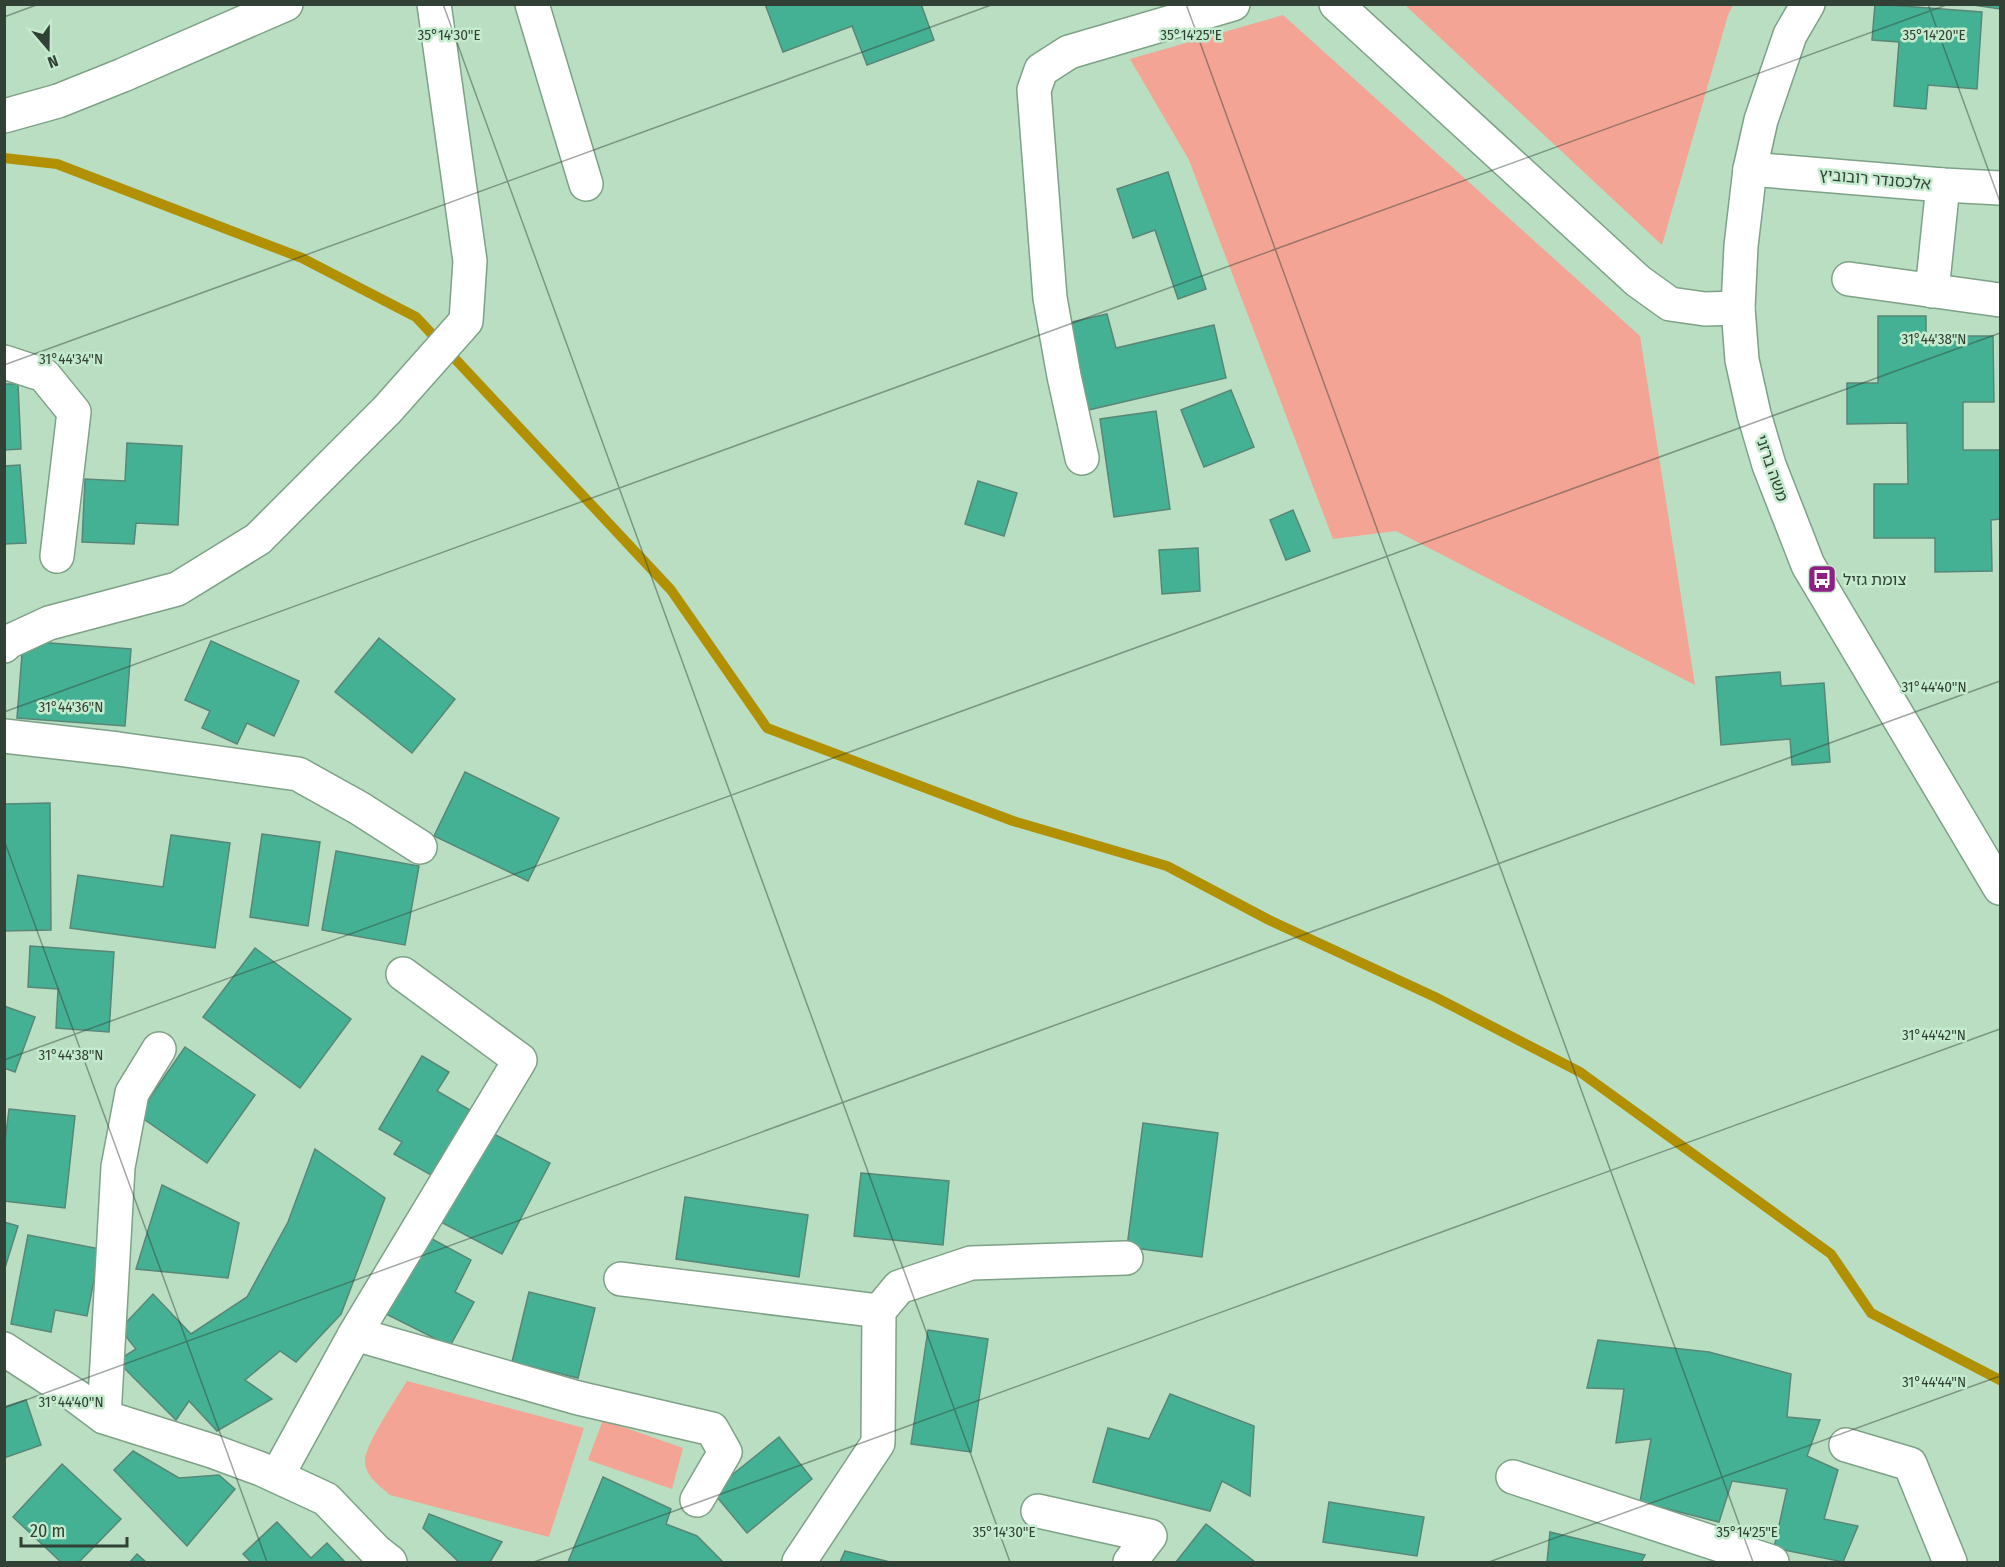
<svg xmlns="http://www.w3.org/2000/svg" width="2005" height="1567" font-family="'Fira Sans Condensed','Noto Sans Hebrew',sans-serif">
<rect width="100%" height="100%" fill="#b9dec2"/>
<g fill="#f4a494">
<path d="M1405,5H1733L1728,15L1662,245Z"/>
<path d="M1283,15L1640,336L1695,685L1396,531L1333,539L1189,160L1130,59Z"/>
<path d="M407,1381L584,1428L549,1537L390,1495C380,1486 365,1476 365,1461C365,1444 397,1398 407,1381Z"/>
<path d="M603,1420L683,1448L672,1489L588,1460Z"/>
</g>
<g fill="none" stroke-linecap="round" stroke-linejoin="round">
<path stroke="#b19002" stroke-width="10" d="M4,158L57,164L302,258L416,317L671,590L767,728L1013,821L1167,866L1269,920L1435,997L1580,1072L1831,1254L1871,1313L2000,1380"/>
</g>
<g fill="#45b194" stroke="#588677" stroke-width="1.5">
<path d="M765,4H921L934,40L867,65L852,26L783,52Z"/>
<path d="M1875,4L1982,12L1977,89L1928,85L1926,109L1894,106L1899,42L1872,40Z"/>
<path d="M1966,4H2000V9Z"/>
<path d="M1168,172L1206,289L1178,299L1155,230L1133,238L1117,189Z"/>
<path d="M1107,314L1116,348L1214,325L1226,378L1084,411L1063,324Z"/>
<path d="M1878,316H1926V336H1993L1994,402H1963V450H2000V519L1991,520L1992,571L1935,572V538H1874V484H1908L1907,423L1847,424V383H1878Z"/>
<path d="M4,384H18L21,449L4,450Z"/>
<path d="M1231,390L1254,447L1204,467L1181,410Z"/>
<path d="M1156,411L1170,509L1114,517L1100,419Z"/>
<path d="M127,443L182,446L178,525L136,523L134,544L82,542L85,479L125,481Z"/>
<path d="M20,465L26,543L4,544V466Z"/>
<path d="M978,481L1017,493L1004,536L965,524Z"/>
<path d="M1293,510L1310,551L1286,560L1270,520Z"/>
<path d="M1198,548L1200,591L1162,594L1159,550Z"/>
<path d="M379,638L455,699L412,753L335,692Z"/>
<path d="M23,641L131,649L125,726L17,718Z"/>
<path d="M211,641L299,681L274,736L247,723L237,744L202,728L210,711L185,700Z"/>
<path d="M1780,672L1781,686L1824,683L1830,762L1792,765L1790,739L1721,745L1716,677Z"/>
<path d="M465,772L559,818L528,881L434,836Z"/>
<path d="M50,803L51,930L4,931V804Z"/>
<path d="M262,834L320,842L308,926L250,917Z"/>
<path d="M171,835L230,843L215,948L70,928L78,875L163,887Z"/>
<path d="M336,851L419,866L405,945L322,930Z"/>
<path d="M30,946L114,952L109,1032L56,1028L58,989L28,987Z"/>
<path d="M255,948L351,1019L300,1088L203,1017Z"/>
<path d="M4,1006L35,1017L15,1072L4,1068Z"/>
<path d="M185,1047L255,1095L207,1163L138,1115Z"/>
<path d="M422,1056L449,1072L437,1091L470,1110L431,1175L394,1154L402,1142L379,1129Z"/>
<path d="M9,1109L75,1116L65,1208L4,1201V1150Z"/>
<path d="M1143,1123L1218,1133L1202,1257L1127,1247Z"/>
<path d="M482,1128L550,1163L502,1254L435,1219Z"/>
<path d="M315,1149L385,1198L341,1314L296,1362L280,1351L245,1380L272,1399L217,1431L189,1401L176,1420L117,1361L136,1349L120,1329L153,1294L191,1334L247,1297L288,1222Z"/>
<path d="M861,1173L949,1181L943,1245L854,1236Z"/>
<path d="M162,1185L239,1223L228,1278L136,1269Z"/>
<path d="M685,1197L808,1215L799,1277L676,1259Z"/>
<path d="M4,1222L18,1226L4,1271Z"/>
<path d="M421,1233L471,1260L455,1292L474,1302L450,1346L380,1311Z"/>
<path d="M28,1235L100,1249L87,1316L55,1310L51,1332L11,1324Z"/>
<path d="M529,1292L595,1308L578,1378L512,1362Z"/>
<path d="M928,1330L988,1339L971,1452L911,1444Z"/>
<path d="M1598,1340L1709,1352L1791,1374L1787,1417L1820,1420L1807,1456L1838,1470L1824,1519L1858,1526L1843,1562L1774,1548L1787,1489L1732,1481L1719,1522L1640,1502L1651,1439L1616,1443L1624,1389L1587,1388Z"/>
<path d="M1170,1394L1254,1426L1250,1496L1222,1481L1210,1511L1093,1482L1108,1428L1149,1439Z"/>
<path d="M26,1400L41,1445L4,1458V1407Z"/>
<path d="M779,1437L812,1479L747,1533L712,1491Z"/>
<path d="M133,1451L179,1478L219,1475L235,1489L187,1546L114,1470Z"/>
<path d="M62,1464L121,1519L79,1562H61L13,1517Z"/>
<path d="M603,1477L671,1509L666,1524L697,1536L723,1562H568Z"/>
<path d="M1329,1502L1424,1517L1417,1556L1323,1542Z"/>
<path d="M429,1514L502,1542L490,1562H459L423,1528Z"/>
<path d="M277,1522L311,1558L327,1543L345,1562H251L243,1554Z"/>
<path d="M1206,1524L1255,1562H1176Z"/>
<path d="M1550,1532L1645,1555L1641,1562H1547Z"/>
<path d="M845,1551L890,1562H840Z"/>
<path d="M137,1554L146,1562H130Z"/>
</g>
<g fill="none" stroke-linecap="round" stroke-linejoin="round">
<g stroke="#7ea187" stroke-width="36">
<g id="minor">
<path d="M532,4L586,184"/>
<path d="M1336,4L1638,281L1670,304L1705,309L1738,308"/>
<path d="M1808,4L1790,35L1761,120L1750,169L1741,246L1738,308L1742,360L1754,414L1769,465L1808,565L2000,888"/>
<path d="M4,116L58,101L123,75L286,4"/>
<path d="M1750,169L1943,185L2000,188"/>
<path d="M1849,279L2000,300"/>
<path d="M1932,291L1943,185"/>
<path d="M4,362L44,375L74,412L57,556"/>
<path d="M1082,458L1064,376L1050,298L1034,90L1041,70L1069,52L1233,4"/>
<path d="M4,646L8,642L49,623L177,589L258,539L387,410L466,321L470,261L434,4"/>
<path d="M4,736L118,749L298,774L359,808L420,847"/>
<path d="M621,1279L879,1311"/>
<path d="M355,1334L578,1398L712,1429L725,1452L697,1500"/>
<path d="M4,1349L76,1396L104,1417L212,1451L261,1469L326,1499L376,1551L390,1562"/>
<path d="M104,1417L118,1167L132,1093L159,1049"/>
<path d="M1846,1445L1910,1464L1950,1562"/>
<path d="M277,1476L355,1334L520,1060L403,974"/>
<path d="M1513,1477L1772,1562"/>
<path d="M1038,1511L1150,1536L1130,1562"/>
<path d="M799,1562L878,1443L879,1311L899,1287L971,1263L1126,1258"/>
</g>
</g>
<use href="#minor" stroke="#fff" stroke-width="33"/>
</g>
<path fill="none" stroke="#314135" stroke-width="1.5" stroke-opacity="0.45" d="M443,4L1010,1562M1186,4L1753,1562M1928,4L2000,202M4,17L39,4M4,365L994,4M4,712L1949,4M4,840L267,1562M4,1060L2000,333M4,1408L2000,681M534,1562L2000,1029M1489,1562L2000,1376"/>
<defs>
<g id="bus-square" transform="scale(1.5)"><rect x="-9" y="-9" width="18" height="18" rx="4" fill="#8d2083" stroke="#c5ebce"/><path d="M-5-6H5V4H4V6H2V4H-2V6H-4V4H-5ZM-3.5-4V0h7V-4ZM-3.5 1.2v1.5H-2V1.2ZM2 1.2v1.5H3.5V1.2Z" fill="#fff"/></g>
</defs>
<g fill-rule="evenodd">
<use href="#bus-square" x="1822" y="579"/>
</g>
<g text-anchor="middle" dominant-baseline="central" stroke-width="5" stroke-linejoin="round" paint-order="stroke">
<g font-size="16" fill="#314135" stroke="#c5ebce">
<text transform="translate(1875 179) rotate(5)">אלכסנדר רובוביץ</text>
<text transform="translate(1772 468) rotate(71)">משה ברזני</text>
</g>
<g font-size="16" fill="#314135" stroke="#c5ebce" text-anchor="start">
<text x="1843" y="579">צומת גזיל</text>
</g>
</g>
<g font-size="15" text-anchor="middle" fill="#314135" stroke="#c5ebce" stroke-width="5" stroke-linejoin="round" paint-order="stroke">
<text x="1191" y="40">35°14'25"E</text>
<text x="1934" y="40">35°14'20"E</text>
<text x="449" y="40">35°14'30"E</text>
<text x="1934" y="344">31°44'38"N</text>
<text x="71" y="364">31°44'34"N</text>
<text x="1934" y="692">31°44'40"N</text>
<text x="71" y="712">31°44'36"N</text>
<text x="1934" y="1040">31°44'42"N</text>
<text x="71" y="1060">31°44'38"N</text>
<text x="1934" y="1387">31°44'44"N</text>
<text x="71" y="1407">31°44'40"N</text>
<text x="1004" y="1537">35°14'30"E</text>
<text x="1747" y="1537">35°14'25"E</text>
</g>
<rect width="2005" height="1567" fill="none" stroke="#314135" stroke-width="12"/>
<g transform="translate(48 48) rotate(160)" stroke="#c5ebce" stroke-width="4.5" paint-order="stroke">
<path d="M0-4.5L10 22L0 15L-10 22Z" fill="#314135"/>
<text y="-9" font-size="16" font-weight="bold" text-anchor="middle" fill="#314135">N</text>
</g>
<path d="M21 1537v9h106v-9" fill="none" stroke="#314135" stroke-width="3"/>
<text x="30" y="1537" font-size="18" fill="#314135" stroke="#c5ebce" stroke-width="4.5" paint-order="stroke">20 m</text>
</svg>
